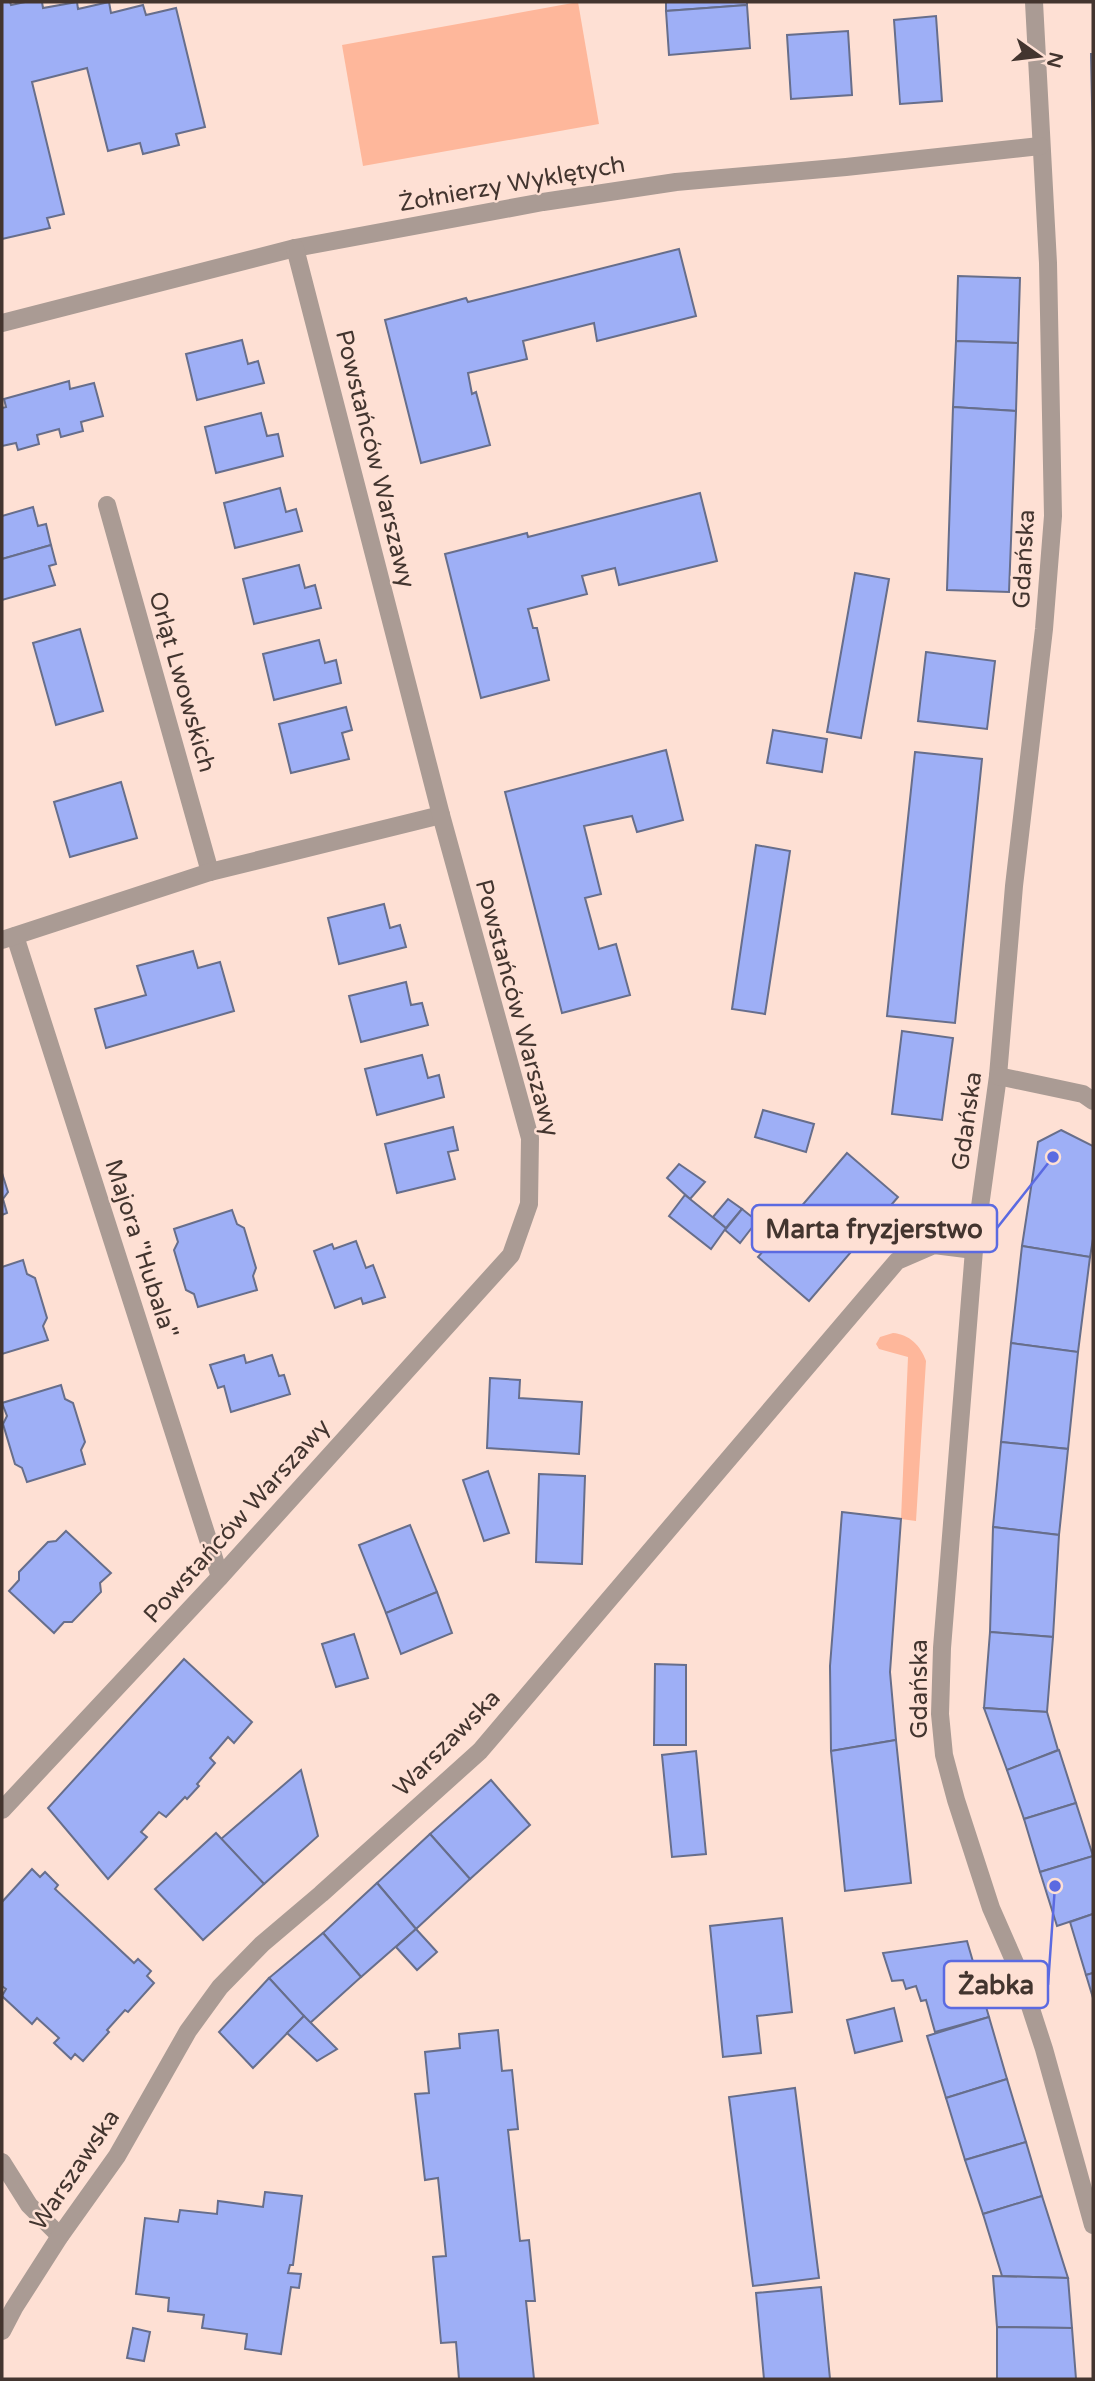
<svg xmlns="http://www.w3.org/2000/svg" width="1095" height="2381" font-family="'Varela Round',sans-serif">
<rect width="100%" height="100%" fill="#fee0d4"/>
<g fill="#feb79b">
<path d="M578,2L599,124L363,166L342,45Z"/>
<path d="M893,1333C909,1334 921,1346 926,1361L916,1521L901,1519L908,1357L879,1349L876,1344L880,1337Z"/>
</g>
<g fill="#9eaff6" stroke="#676e8b" stroke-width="2">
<path d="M2,2H10L11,5L25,2H42L43,8L77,2L78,9L109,2L111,13L143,5L146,15L176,8L205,127L176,134L179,145L143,154L140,143L108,151L87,68L32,82L64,214L47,218L50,228L2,239Z"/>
<path d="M666,2H747V5L666,11Z"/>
<path d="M747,5L750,48L669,55L666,11Z"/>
<path d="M936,16L942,101L900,104L894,20Z"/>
<path d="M848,31L852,95L791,99L787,35Z"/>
<path d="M1091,54H1093V150Z"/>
<path d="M679,249L696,316L597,341L594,323L523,341L527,359L468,373L472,394L476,392L490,445L421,463L385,320L466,298L468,302Z"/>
<path d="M958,276L1020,278L1018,343L956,341Z"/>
<path d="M242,340L248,364L258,361L264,383L197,400L186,354Z"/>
<path d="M956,341L1018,343L1016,411L953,407Z"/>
<path d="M69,381L70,389L94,383L103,416L81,422L83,431L61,437L59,429L37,435L39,444L18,450L16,443L2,446V408L6,407L4,399Z"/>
<path d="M953,407L1016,411L1009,592L947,590Z"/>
<path d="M261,413L267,436L278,434L283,456L216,473L205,427Z"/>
<path d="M280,488L286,512L296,509L302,531L235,548L224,503Z"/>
<path d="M700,493L717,561L619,585L615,568L582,576L587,594L528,609L533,628H537L549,680L481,698L445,554L527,533L528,537Z"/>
<path d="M33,507L38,526L46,524L51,545L2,559V516Z"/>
<path d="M51,545L56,564L49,566L55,585L2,600V559Z"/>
<path d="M299,565L305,588L315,585L321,608L254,624L243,579Z"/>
<path d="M855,573L889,579L861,738L827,732Z"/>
<path d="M80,629L103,711L56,725L33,643Z"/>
<path d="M319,640L325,663L336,660L341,683L274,700L263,654Z"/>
<path d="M926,652L995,661L987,729L918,721Z"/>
<path d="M346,707L352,730L342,733L349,759L291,773L279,724Z"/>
<path d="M773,730L827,739L822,772L767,763Z"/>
<path d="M666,750L683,820L637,832L632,816L584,826L601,894L585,898L599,949L616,944L630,995L562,1013L505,792Z"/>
<path d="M915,752L982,759L955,1023L887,1016Z"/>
<path d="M121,782L137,838L70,857L54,802Z"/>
<path d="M756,845L790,851L765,1014L732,1009Z"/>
<path d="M384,904L390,928L400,925L406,947L339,964L328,918Z"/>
<path d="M193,951L198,968L220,962L234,1011L106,1048L95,1009L146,995L137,966Z"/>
<path d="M406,982L411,1005L422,1003L428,1025L361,1042L349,996Z"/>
<path d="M902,1031L953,1038L942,1120L892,1114Z"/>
<path d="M422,1055L428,1078L439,1075L444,1097L377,1115L365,1069Z"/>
<path d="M763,1110L814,1124L806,1152L755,1137Z"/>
<path d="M453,1127L458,1150L448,1152L455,1179L397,1193L385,1144Z"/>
<path d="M1061,1130L1093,1146V1239L1090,1257L1022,1246L1038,1142Z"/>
<path d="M847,1153L898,1197L809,1301L758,1257Z"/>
<path d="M679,1164L705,1182L690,1199L667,1178Z"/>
<path d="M2,1173L8,1192L3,1199L7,1213L2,1215Z"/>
<path d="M685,1195L726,1228L711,1249L669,1216Z"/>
<path d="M728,1199L742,1209L726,1228L713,1217Z"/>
<path d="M742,1209L757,1221L740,1243L725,1230Z"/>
<path d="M232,1210L237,1224L244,1228L256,1268L253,1276L257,1290L198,1307L194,1294L186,1290L174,1250L178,1242L174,1229Z"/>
<path d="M356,1241L366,1268L373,1265L385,1297L363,1304L361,1298L335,1308L314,1251L332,1244L334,1249Z"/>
<path d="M1022,1246L1090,1257L1078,1352L1011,1343Z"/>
<path d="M23,1260L27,1274L35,1278L47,1318L43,1326L48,1340L2,1354V1267Z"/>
<path d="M1011,1343L1078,1352L1068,1449L1001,1442Z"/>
<path d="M244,1355L246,1363L272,1355L279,1376L284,1375L290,1394L231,1412L224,1386L218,1388L210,1365Z"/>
<path d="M490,1378L520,1380L519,1398L582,1402L579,1454L487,1448Z"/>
<path d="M61,1385L65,1399L73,1403L85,1442L81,1450L85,1464L27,1482L22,1468L15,1464L3,1424L7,1416L2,1403Z"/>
<path d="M1001,1442L1068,1449L1059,1535L993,1527Z"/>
<path d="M488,1471L509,1533L484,1541L463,1480Z"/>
<path d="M539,1474L585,1476L582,1564L536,1562Z"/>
<path d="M842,1512L901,1519L890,1672L896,1740L831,1751L830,1666Z"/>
<path d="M410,1525L437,1592L386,1613L359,1545Z"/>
<path d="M993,1527L1059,1535L1053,1637L990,1632Z"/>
<path d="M66,1531L111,1573L100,1583L101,1592L72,1622H64L54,1633L9,1591L19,1580V1572L48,1542L56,1541Z"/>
<path d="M437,1592L452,1633L401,1654L386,1613Z"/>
<path d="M990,1632L1053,1637L1047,1712L984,1708Z"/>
<path d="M354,1634L368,1678L336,1687L322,1644Z"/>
<path d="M184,1659L252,1722L234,1743L228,1737L210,1758L215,1763L197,1784L199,1786L187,1799L185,1797L166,1817L159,1812L141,1832L147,1837L108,1879L48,1808Z"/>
<path d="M655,1664L686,1665V1745H654Z"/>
<path d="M984,1708L1047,1712L1058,1750L1007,1770Z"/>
<path d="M896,1740L911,1883L845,1891L831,1751Z"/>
<path d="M1059,1750L1076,1803L1024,1819L1007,1770Z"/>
<path d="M696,1751L706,1854L672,1857L662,1755Z"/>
<path d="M301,1770L318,1836L264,1884L221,1839Z"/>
<path d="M491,1780L530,1825L470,1879L430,1834Z"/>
<path d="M1076,1803L1093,1856L1040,1872L1024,1819Z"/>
<path d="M216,1833L264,1884L203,1940L155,1889Z"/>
<path d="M430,1834L470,1879L416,1929L377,1883Z"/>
<path d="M1093,1856V1914L1057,1926L1040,1872Z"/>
<path d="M32,1869L40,1877L45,1872L58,1885L55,1889L134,1963L138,1959L151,1971L147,1976L154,1983L128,2012L125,2010L107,2030L109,2032L83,2061L75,2054L71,2059L54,2043L59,2038L37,2018L32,2024L2,1996L6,1989L2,1986V1902Z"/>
<path d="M377,1883L416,1929L361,1977L323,1933Z"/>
<path d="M1093,1914V1973L1086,1975L1070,1922Z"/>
<path d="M782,1918L792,2012L757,2016L761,2053L723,2057L710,1926Z"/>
<path d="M416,1929L437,1952L417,1970L396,1947Z"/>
<path d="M323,1933L361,1977L310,2023L269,1978Z"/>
<path d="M967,1941L989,2017L935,2032L926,2000L921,2001L916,1986L906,1989L903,1980L892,1981L883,1953Z"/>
<path d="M1093,1973V1998L1086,1975Z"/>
<path d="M269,1978L304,2016L253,2068L219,2032Z"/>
<path d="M894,2008L902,2041L855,2053L847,2020Z"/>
<path d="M304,2016L337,2049L317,2061L287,2033Z"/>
<path d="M989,2017L1007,2079L946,2098L927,2036Z"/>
<path d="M498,2030L502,2071L512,2070L518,2129L508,2130L520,2241L529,2240L535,2301H526L534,2379H459L456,2342L441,2343L433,2257L446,2256L438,2178L425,2180L415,2094L429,2093L425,2052L460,2048L459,2034Z"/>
<path d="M1007,2079L1026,2142L965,2160L946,2098Z"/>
<path d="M795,2088L819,2278L753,2286L729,2097Z"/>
<path d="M1026,2142L1042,2196L983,2214L965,2160Z"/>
<path d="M265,2192L302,2196L293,2265H290L288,2273L301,2274L299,2288L291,2287L281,2354L245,2349L247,2334L202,2328L204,2315L168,2311L169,2298L136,2294L145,2218L178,2222L180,2210L217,2214L218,2201L263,2207Z"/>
<path d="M1042,2196L1068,2278L1002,2276L983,2214Z"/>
<path d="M993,2276L1068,2278L1072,2328L997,2327Z"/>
<path d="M821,2287L830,2379H764L756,2293Z"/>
<path d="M997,2327L1072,2328L1076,2379H997Z"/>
<path d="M133,2328L150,2332L144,2361L127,2358Z"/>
</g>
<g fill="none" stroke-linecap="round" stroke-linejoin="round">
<g stroke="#aa9b94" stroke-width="18">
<path d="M1034,2L1048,263L1053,516L1044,629L1014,886L998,1076L974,1250L942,1648L940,1714L944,1755L956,1800L991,1908L1019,1972L1044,2049L1093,2225"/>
<path d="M2,323L295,248L543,202L676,182L846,167L1040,146"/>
<path d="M107,505L210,872"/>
<path d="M15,936L220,1577"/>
<path d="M2,940L210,872L441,815"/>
<path d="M998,1076L1083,1094L1093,1101"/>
<path d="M2,1810L220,1577L511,1255L529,1204L530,1138L441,815L295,248"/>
<path d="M2,2162L29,2205L60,2236"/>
<path d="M2,2331L14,2308L60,2236L117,2156L188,2031L220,1987L262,1944L321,1894L480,1751L897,1261L934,1245L974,1250"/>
</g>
</g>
<g text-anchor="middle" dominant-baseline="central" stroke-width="5" stroke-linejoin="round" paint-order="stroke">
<g font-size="24" fill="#43352f" stroke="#fee0d4">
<text transform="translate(512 184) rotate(-10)">Żołnierzy Wyklętych</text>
<text transform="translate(375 459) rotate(76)">Powstańców Warszawy</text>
<text transform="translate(1024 559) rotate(-87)">Gdańska</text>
<text transform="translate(182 682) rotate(74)">Orląt Lwowskich</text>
<text transform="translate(517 1008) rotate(75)">Powstańców Warszawy</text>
<text transform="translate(967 1121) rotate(-82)">Gdańska</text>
<text transform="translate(141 1249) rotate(72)">Majora "Hubala"</text>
<text transform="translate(237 1521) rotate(-48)">Powstańców Warszawy</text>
<text transform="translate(919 1689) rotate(-90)">Gdańska</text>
<text transform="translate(447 1743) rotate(-45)">Warszawska</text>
<text transform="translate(75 2170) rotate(-56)">Warszawska</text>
</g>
</g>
<path fill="none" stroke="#5b6ae1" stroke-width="2.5" d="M1053 1157L997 1228M1055 1886L1048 1985"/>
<g fill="#5b6ae1" stroke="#fee0d4" stroke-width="2.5">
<circle cx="1053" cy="1157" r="7"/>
<circle cx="1055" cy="1886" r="7"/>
</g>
<g fill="#fee0d4" stroke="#5b6ae1" stroke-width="2.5">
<rect x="752" y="1205" width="245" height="47" rx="7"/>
<rect x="944" y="1961" width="104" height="47" rx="7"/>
</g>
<g font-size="26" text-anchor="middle" font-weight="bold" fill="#43352f">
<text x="874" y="1238">Marta fryzjerstwo</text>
<text x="996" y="1994">Żabka</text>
</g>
<rect width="1095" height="2381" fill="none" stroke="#43352f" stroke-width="7"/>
<g transform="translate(1039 56) rotate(104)" stroke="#fee0d4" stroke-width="5" paint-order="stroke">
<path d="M0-5L12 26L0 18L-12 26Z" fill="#43352f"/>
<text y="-10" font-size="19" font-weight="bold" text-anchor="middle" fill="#43352f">N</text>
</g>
</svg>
